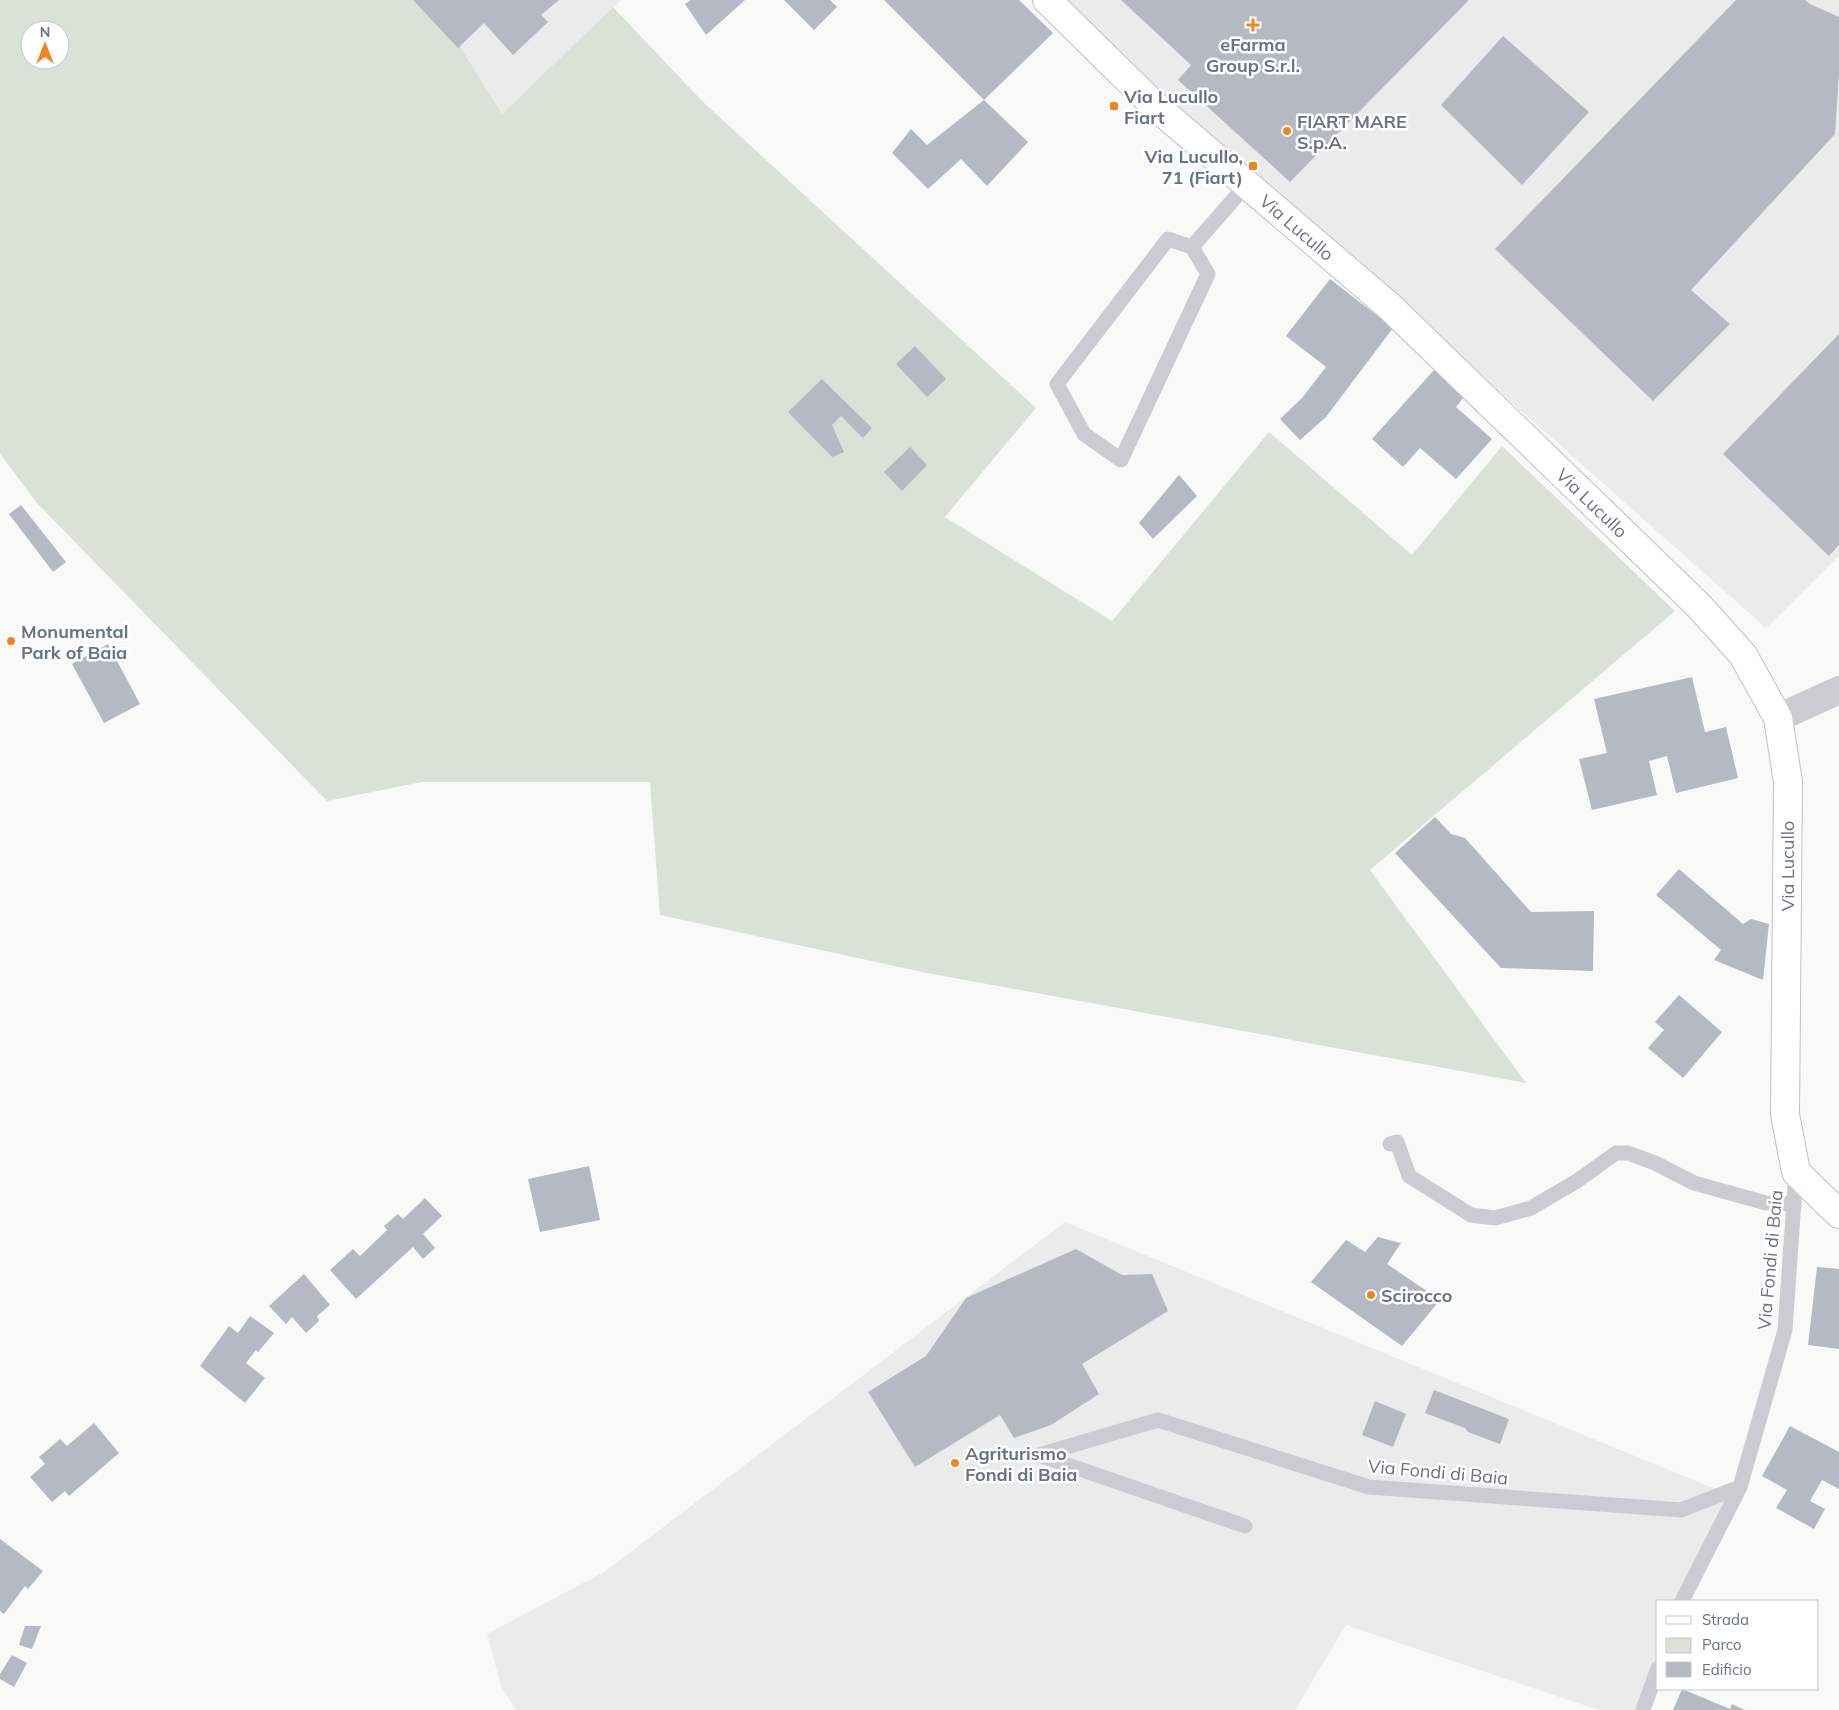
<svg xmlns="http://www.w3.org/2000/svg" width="1839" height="1710" font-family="Mulish,sans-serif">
<rect width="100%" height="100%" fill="#f9faf8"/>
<g fill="#eaebeb">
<path d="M410,0H621L502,114Z"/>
<path d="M1065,0H1839V556L1766,628L1120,55Z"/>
<path d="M1065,1222L1730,1495L1712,1550L1691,1601H1658V1685L1648,1710H1598L1346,1625L1295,1710H516L501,1686L487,1634L604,1572Z"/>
</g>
<path fill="#dae2d8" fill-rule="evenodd" d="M0,0H431L502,114L613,7L702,101L1036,408L945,517L1112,621L1269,432L1412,555L1502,446L1675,611L1370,870L1526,1083L922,972L660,915L650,782H422L327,801L37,503L0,454ZM30,30H60V60H30Z"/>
<g fill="#b4b9c2">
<path d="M413,0H559L541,15L548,22L513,55L484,23L458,48Z"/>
<path d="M691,0H745L706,35L685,4Z"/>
<path d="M784,0H830L837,7L814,30Z"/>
<path d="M884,0H1019L1053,33L984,100L1028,142L987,186L961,159L928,189L892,153L911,129L927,145L984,100Z"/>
<path d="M1121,0H1469L1290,182L1178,80L1191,65Z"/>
<path d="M1736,0H1805L1810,4L1839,17V74L1835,134L1691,290L1730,324L1653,401L1495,249Z"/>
<path d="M1503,36L1589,112L1522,185L1441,105Z"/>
<path d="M1330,279L1393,328L1326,417L1300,440L1280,419L1302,398L1326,367L1286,336Z"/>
<path d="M1839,334V545L1829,556L1723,454Z"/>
<path d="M915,346L946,379L927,397L896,364Z"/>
<path d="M1434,370L1464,397L1456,407L1492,439L1456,479L1420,448L1403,467L1372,439Z"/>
<path d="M822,379L872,428L863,438L841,416L832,425L844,452L832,457L788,412Z"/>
<path d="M910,447L927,465L902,491L884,472Z"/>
<path d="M1179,475L1197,496L1153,539L1139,523Z"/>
<path d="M21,505L66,562L53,572L9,514Z"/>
<path d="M108,644L140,704L104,723L72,664Z"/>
<path d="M1692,677L1705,732L1726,727L1738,778L1676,793L1667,756L1649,761L1657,795L1592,810L1579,759L1607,753L1594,699Z"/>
<path d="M1435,817L1451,834L1465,838L1531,912L1594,911L1593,971L1501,968L1395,853Z"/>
<path d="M1679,869L1743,924L1751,919L1769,924L1763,980L1714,960L1721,950L1656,895Z"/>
<path d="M1679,995L1722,1032L1683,1078L1648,1048L1664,1030L1655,1022Z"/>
<path d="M589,1166L600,1220L540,1232L528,1179Z"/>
<path d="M425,1198L442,1216L423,1234L435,1248L423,1259L413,1247L356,1299L330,1270L353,1249L360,1256L387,1230L384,1226L398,1214L403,1219Z"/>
<path d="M1378,1237L1401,1243L1387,1264L1440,1300L1402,1346L1311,1282L1346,1240L1365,1252Z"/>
<path d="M1076,1249L1122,1275L1152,1274L1168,1311L1082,1364L1099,1394L1051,1425L1014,1438L1000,1415L915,1467L868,1392L926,1356L966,1298Z"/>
<path d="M1817,1267L1839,1269V1349L1808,1345Z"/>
<path d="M304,1274L330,1305L317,1316L319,1321L306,1333L292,1317L286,1324L269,1306Z"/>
<path d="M250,1316L274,1333L258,1352L256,1350L246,1363L265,1378L245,1403L200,1366L229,1326L238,1333Z"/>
<path d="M1434,1390L1509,1419L1500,1444L1468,1432L1465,1428L1425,1413Z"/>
<path d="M1375,1401L1406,1414L1393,1447L1362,1435Z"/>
<path d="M94,1423L119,1453L69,1496L65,1491L52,1502L30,1477L45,1464L39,1457L60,1439L67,1446Z"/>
<path d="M1790,1426L1839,1452V1489L1822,1480L1810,1501L1825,1509L1814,1529L1776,1508L1787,1490L1762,1476Z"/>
<path d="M0,1539L43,1571L28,1589L25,1586L4,1614L0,1611Z"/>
<path d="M25,1626H41L32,1649L19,1645Z"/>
<path d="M12,1655L27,1663L14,1687L0,1679V1674Z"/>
<path d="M1682,1689L1730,1709L1732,1704L1745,1710H1673Z"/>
</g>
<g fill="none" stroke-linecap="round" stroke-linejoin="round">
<g stroke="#bec1c8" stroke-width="30">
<g id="secondary">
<path id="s1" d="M1047,0L1154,105L1389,306L1699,606L1743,655L1778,718L1788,782L1785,1114L1796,1172L1839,1214"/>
</g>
</g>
<g stroke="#caccd1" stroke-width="15">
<path d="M1192,247L1168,239L1057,384L1084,434L1121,460L1208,274L1192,247L1247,184"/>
<path d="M1390,1144L1397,1142L1409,1176L1471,1215L1495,1218L1531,1208L1577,1181L1616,1153H1628L1655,1163L1694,1183L1766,1203L1794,1204"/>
<path d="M1245,1526L1039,1455L1158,1420L1369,1487L1681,1510L1740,1487L1785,1330L1796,1172"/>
<path d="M1682,1601L1740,1487"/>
<path d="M1643,1710L1658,1668"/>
</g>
<path stroke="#caccd1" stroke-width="28" d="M1778,718L1839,690"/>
<use href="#secondary" stroke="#fff" stroke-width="28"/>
</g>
<g fill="#f08622" stroke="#fff" stroke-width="2">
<path d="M1250.5 17.5h5v5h5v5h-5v5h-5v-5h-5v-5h5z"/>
<rect x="1109" y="101" width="10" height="10" rx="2.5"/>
<circle cx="1287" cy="131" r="5"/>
<rect x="1248" y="161" width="10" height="10" rx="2.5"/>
<circle cx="11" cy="641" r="5"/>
<circle cx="1371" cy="1295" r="5"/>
<circle cx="955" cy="1463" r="5"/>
</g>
<g text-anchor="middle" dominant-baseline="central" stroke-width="5" stroke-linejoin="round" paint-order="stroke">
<g font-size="18" font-weight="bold" fill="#67728b" stroke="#fff" text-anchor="start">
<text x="1253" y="44" text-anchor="middle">eFarma<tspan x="1253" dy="21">Group S.r.l.</tspan></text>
<text x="1124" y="96">Via Lucullo<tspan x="1124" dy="21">Fiart</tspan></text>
<text x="1297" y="121">FIART MARE<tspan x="1297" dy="21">S.p.A.</tspan></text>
<text x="1243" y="156" text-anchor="end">Via Lucullo,<tspan x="1243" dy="21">71 (Fiart)</tspan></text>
<text x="21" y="631">Monumental<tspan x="21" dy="21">Park of Baia</tspan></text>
<text x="1381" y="1295">Scirocco</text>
<text x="965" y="1453">Agriturismo<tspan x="965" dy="21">Fondi di Baia</tspan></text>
</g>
<g font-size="18" fill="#67728b" stroke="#fff">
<text stroke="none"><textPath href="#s1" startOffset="338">Via Lucullo</textPath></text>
<text stroke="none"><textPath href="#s1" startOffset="742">Via Lucullo</textPath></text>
<text transform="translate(1787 866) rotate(-90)">Via Lucullo</text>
<text transform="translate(1770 1260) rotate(-85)">Via Fondi di Baia</text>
<text transform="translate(1438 1472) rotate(5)">Via Fondi di Baia</text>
</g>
</g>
<rect x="1656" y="1600" width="162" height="90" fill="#ffffff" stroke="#c2c7d1"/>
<rect x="1666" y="1616" width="25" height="8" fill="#ffffff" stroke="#c2c7d1"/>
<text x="1702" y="1625" font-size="15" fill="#67728b">Strada</text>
<rect x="1666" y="1638" width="25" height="15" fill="#dae2d8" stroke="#c2c7d1"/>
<text x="1702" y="1650" font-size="15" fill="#67728b">Parco</text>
<rect x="1666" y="1662" width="25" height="15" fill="#b4b9c2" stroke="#c2c7d1"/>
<text x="1702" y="1675" font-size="15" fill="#67728b">Edificio</text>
<g transform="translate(45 45)"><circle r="24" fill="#ffffff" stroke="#c2c7d1"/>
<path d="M0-4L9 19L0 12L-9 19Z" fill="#f08622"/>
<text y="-8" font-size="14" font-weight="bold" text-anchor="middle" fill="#67728b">N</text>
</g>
</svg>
